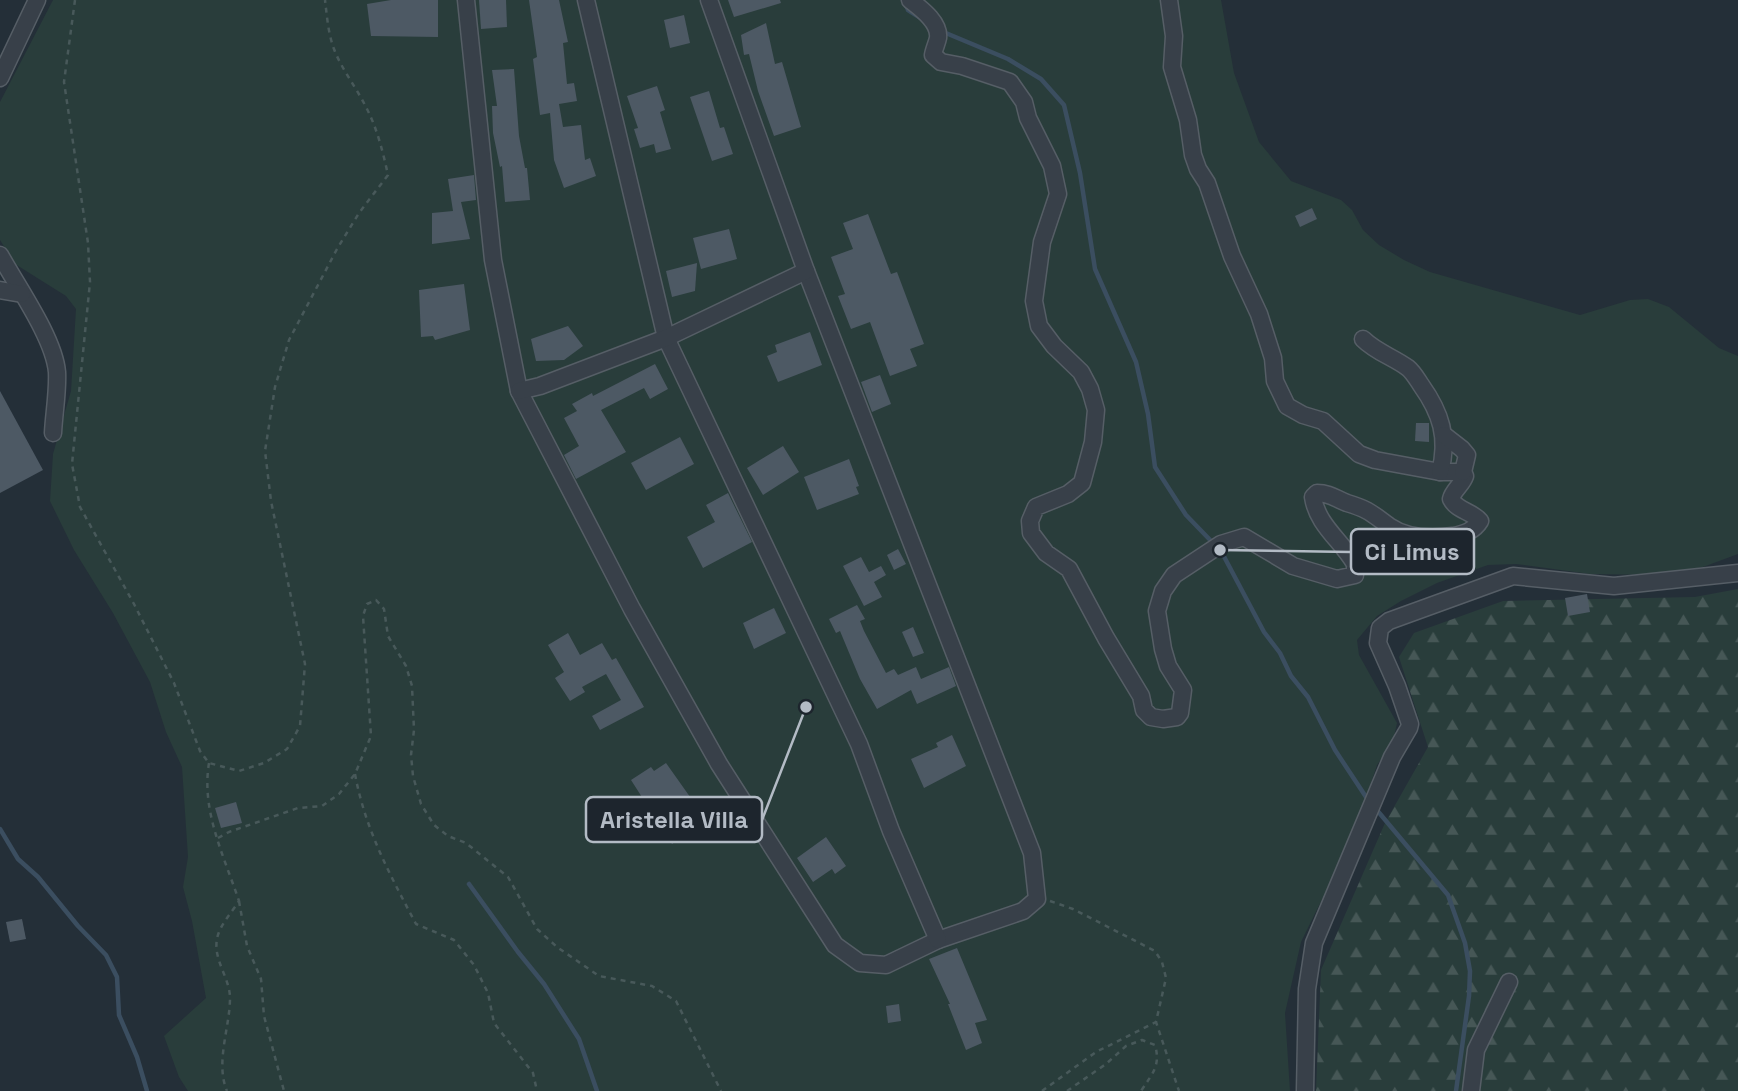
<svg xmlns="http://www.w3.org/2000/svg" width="1738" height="1091" font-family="'Space Grotesk',sans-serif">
<defs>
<pattern id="forest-firs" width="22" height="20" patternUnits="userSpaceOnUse" patternTransform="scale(1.75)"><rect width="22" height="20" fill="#293d3b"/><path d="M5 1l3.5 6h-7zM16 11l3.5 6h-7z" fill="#465756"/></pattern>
</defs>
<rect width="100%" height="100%" fill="#242f38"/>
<path fill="#293d3b" d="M53,0H1221L1234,73L1259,142L1291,181L1341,200L1352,210L1363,230L1379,245L1404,260L1430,272L1580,315L1630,300L1648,299L1669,307L1719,348L1738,356V554L1703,567L1657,575L1590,574L1516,564L1488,565L1437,583L1401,601L1377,616L1357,640L1359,655L1397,723L1393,741L1377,765L1366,798L1355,841L1338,867L1301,942L1285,1013L1290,1091H188L179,1077L164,1036L206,998L192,921L183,887L188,857L182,767L166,732L150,682L113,613L74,550L50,501L53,454L71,391L76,309L66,296L15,264L0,240V102Z"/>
<path fill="url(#forest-firs)" d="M1738,589V1091H1316L1321,970L1385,823L1428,747L1399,657L1414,633L1503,601L1695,597Z"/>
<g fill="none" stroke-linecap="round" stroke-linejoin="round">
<g stroke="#3b4e60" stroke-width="4.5">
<path d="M906,4L908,10L919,17"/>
<path d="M941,31L1008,59L1041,79L1064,105L1080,173L1095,269L1136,362L1148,414L1155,467L1186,515L1213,543"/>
<path d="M1220,549L1264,632L1280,653L1291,676L1308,697L1335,750L1368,800"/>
<path d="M1376,809L1448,895L1465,943L1470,971L1469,996L1456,1091"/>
<path d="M0,829L18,859L38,877L78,926L106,955L117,977L119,1015L137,1057L147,1091"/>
<path d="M469,884L518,952L544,984L579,1039L597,1091"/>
</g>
</g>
<g fill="#4d5964">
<path d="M391,0H438V37L371,36L367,4Z"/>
<path d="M479,0H506L507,27L481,29Z"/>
<path d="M529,0H559L568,42L563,43L567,84L574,83L577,101L559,104L563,127L581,125L585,160L590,158L596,176L564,188L554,160L550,113L540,115L533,59L537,57Z"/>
<path d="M728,0H780L781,3L734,17Z"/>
<path d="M684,15L690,43L670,48L664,20Z"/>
<path d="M766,23L775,64L782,62L801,127L774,136L758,91L749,54L744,55L741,35Z"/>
<path d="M514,69L519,136L525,168H527L530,200L505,202L502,166L500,167L493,133L492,106H497L492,70Z"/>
<path d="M657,86L665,110L660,112L671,149L656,153L654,144L640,148L634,129L638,128L627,96Z"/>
<path d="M709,91L720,128L724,127L733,154L712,161L690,97Z"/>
<path d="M474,175L476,200L461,202L470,239L432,244V213L453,211L448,179Z"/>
<path d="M1312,208L1317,219L1300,227L1295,216Z"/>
<path d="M868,214L891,274L897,272L924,344L910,349L917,366L890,376L870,322L851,329L838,296L845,294L831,257L853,249L843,223Z"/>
<path d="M729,229L737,259L701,269L693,238Z"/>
<path d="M697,263L695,291L672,297L666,271Z"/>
<path d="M464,284L470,330L435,340L433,336L421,337L419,290Z"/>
<path d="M568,326L583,346L564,360L536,361L531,339Z"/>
<path d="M810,332L822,365L778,382L767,356L777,352L775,345Z"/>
<path d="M655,364L668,389L650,399L644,388L601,410L626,452L576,479L564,455L579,446L564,418L577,411L572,404L592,393L593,396Z"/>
<path d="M880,375L891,404L872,412L861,382Z"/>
<path d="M0,391L43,470L0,493Z"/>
<path d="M1416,423H1429V442L1415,441Z"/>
<path d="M680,437L694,464L646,490L631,463Z"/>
<path d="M783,446L799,472L763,495L747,468Z"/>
<path d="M849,459L859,486L856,487L859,494L817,510L804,477Z"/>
<path d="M728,493L752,542L703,568L687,537L715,522L706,505Z"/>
<path d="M898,549L906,564L894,570L887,555Z"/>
<path d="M861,557L869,572L881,566L886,575L874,582L882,597L864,606L843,566Z"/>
<path d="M1587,594L1590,612L1568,616L1565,598Z"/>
<path d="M857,605L865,619L860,621L864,631L886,673L894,669L898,675L916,667L921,679L949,667L956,686L917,704L911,690L877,709L860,679L840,631L836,633L829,619Z"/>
<path d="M774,608L786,633L754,649L743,623Z"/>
<path d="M913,627L924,653L913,657L902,632Z"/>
<path d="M568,633L580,655L602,643L612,660L616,658L644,707L600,730L592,716L621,700L606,674L582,687L585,692L570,701L555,678L564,672L548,645Z"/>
<path d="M952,735L966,766L924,788L911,759L938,747L936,743Z"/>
<path d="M666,763L705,818L686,830L688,833L672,844L631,780L651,767L654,771Z"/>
<path d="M236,802L242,823L221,828L215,808Z"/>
<path d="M826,837L846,866L835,874L832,869L813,882L797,858Z"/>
<path d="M22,919L26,939L10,942L6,922Z"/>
<path d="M957,948L987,1020L975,1023L982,1043L966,1050L948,1004H950L929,959Z"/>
<path d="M899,1004L901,1021L888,1023L886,1006Z"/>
</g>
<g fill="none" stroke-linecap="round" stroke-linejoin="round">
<g stroke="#565e66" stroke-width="19">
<g id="minor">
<path d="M466,0L493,260L519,391L632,609L719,764L835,945L860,963L886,965L938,940L1023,911L1037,899L1032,853L806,271"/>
<path d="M586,0L666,338L859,744L891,831L938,940"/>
<path d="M910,0C920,8 940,22 938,38C937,43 934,49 933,55L941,62L962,66L1010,82L1024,102L1028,118L1052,166L1058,194L1042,242L1034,301L1039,326L1054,346L1081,372L1090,389L1096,410L1093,442L1082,483L1068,494L1036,507L1030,521L1031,533L1046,553L1069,569L1106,638L1141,696L1144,710L1151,717L1163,719L1177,717L1180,713L1183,690L1168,666L1163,649L1157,611L1163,591L1174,575L1221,544L1244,537L1293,566L1337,579L1355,575V564C1342,541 1317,525 1313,497L1317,493C1330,493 1336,499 1347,503C1370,510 1371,513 1389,526C1408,539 1431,539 1453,536C1464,534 1474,531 1480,521C1472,511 1457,511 1451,499C1453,490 1462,485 1465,476L1463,472H1440L1375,460L1359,454L1323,421L1303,415L1287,406L1275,381L1273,358L1259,314L1232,256L1207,183L1198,169L1193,155L1188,120L1172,67L1174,36L1169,0"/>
<path d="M0,78L37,0"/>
<path d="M0,255C17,286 54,338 57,372C58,392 54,413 53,433"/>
<path d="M0,290L22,294"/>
<path d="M1363,339C1376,352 1393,357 1408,368C1413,372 1417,379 1421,385C1441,413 1449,438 1440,472"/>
<path d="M519,391L540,386L666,338L806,271L709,0"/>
<path d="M1444,435L1462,449L1467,455L1463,472"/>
<path d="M1305,1091L1307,989L1314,943L1392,757L1409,728L1410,724L1397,686L1378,643L1380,628L1389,621L1513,576L1614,586L1738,573"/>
<path d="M1471,1091L1476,1050L1509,982"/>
</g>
</g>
<g stroke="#48595a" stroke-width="2.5" stroke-dasharray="5 5" stroke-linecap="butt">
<path d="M75,0L64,82L88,243L90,282L72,464L80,507L134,604L174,683L200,751L209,763L239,771L264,763L287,749L300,726L305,664L271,501L265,451L275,387L289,340L337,249L359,213L388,175C383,152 377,128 366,107C356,87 342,70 334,49C328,33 327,16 325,0"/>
<path d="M209,763C201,811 224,856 239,901C232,912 219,926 217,939C213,960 230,978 230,998C230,1027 215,1063 227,1091"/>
<path d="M355,774C365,829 390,875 416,924L454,940L474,965L488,993L494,1023L533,1073L537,1091"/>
<path d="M218,838L229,832L298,808L322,806L339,794L355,774L371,736L363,616L367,604L376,600L384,609L388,636L406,666L412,686L414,730L411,755L413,776L421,804L434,825L448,836L466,843L508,877L537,929L557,947L599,976L652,986L676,1001L721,1091"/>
<path d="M239,901L247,946L261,979L264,1016L284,1091"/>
<path d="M1050,901L1073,909L1155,951L1162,962L1166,978L1156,1022L1179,1091"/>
<path d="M1042,1091L1096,1052L1156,1022"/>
<path d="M1067,1091L1106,1064L1126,1046L1142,1040L1155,1045C1161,1066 1152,1074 1141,1091"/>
</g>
<use href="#minor" stroke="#384049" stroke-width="16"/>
</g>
<path fill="none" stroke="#b3bbc5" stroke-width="2.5" d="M1220 550L1351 552M806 707L762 820"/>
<g fill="#b3bbc5" stroke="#1d252d" stroke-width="2.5">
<circle cx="1220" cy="550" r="7"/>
<circle cx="806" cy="707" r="7"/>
</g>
<g fill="#1d252d" stroke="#b3bbc5" stroke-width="2.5">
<rect x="1351" y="529" width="123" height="45" rx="7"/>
<rect x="586" y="797" width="176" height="45" rx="7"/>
</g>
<g font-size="24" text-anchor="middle" font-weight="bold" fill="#b3bbc5">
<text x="1412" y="560">Ci Limus</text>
<text x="674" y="828">Aristella Villa</text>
</g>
</svg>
